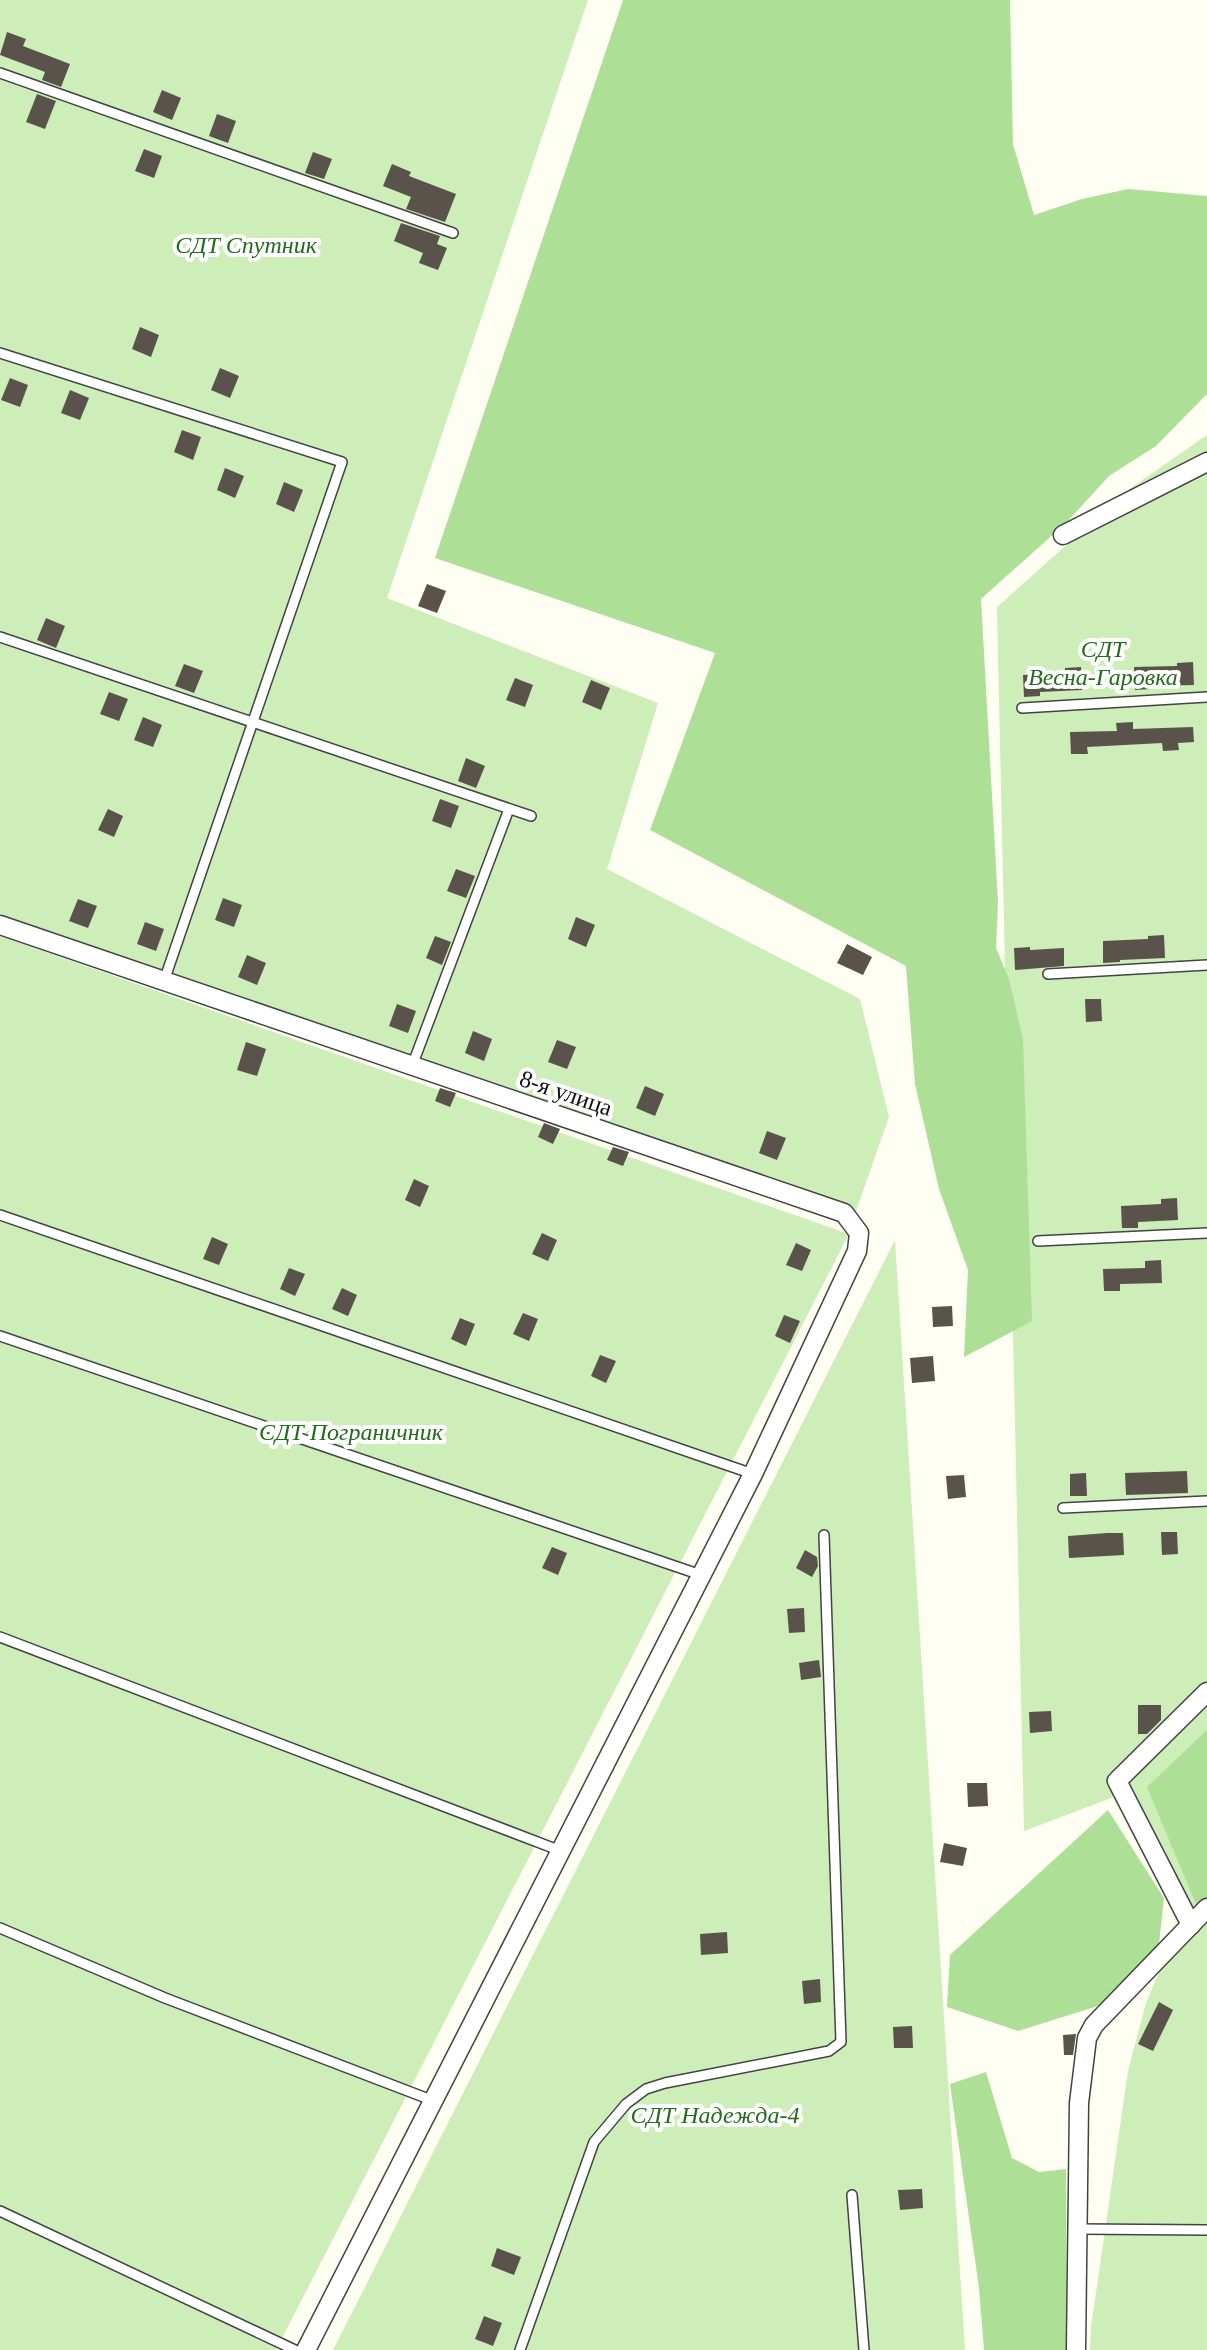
<svg xmlns="http://www.w3.org/2000/svg" width="1207" height="2350" font-family="Georgia,serif">
<rect width="100%" height="100%" fill="#fffef3"/>
<g fill="#cdedb9">
<path d="M0,0H588L387,598L658,703L607,869L860,999L889,1117L855,1214L0,920Z"/>
<path d="M1207,435V2350H1090L1091,2327L1128,2071L1146,2003L1181,1920L1114,1797L1024,1831L997,607L1128,490Z"/>
<path d="M0,936L849,1234L276,2350H0Z"/>
<path d="M895,1240L965,2350H333Z"/>
</g>
<g fill="#aedf97">
<path d="M623,0H1010L1013,144L1034,215L1082,199L1128,189L1207,196V394L1156,446L1109,476L1067,522L981,599L998,902L996,948L1009,979L1023,1039L1032,1321L964,1357L968,1270L939,1189L915,1084L906,966L650,830L715,653L435,558Z"/>
<path d="M1207,1730V1913L1201,1916L1147,1787Z"/>
<path d="M1108,1810L1164,1898L1158,1953L1098,2006L1018,2031L947,2007L950,1955Z"/>
<path d="M986,2072L1012,2158L1039,2172L1066,2169L1067,2350H984L979,2288L950,2084Z"/>
</g>
<g fill="#5a534b">
<path d="M7,32L26,39L23,46L70,64L61,87L42,80L45,72L0,55Z"/>
<path d="M162,90L181,98L172,120L153,112Z"/>
<path d="M37,94L56,101L45,129L26,122Z"/>
<path d="M217,114L236,121L228,143L209,136Z"/>
<path d="M144,149L162,156L154,178L135,171Z"/>
<path d="M313,152L332,159L324,179L305,173Z"/>
<path d="M392,164L411,172L409,176L456,194L445,222L406,209L411,197L383,186Z"/>
<path d="M401,223L440,236L437,244L447,248L438,270L419,263L423,253L394,241Z"/>
<path d="M140,327L159,335L151,357L132,349Z"/>
<path d="M220,368L239,376L230,398L211,390Z"/>
<path d="M10,378L28,385L20,407L1,400Z"/>
<path d="M70,390L89,398L80,420L61,413Z"/>
<path d="M182,430L201,437L193,460L174,452Z"/>
<path d="M225,468L244,476L235,498L217,490Z"/>
<path d="M284,482L303,490L294,512L276,504Z"/>
<path d="M427,584L446,591L437,613L418,606Z"/>
<path d="M46,618L65,626L56,648L37,640Z"/>
<path d="M1193,662L1194,685L1151,686V689L1135,690L1134,667L1177,666V663Z"/>
<path d="M184,664L203,671L194,693L175,686Z"/>
<path d="M1081,667L1082,690L1040,692V696L1024,697L1023,675L1065,673V668Z"/>
<path d="M515,678L533,685L525,707L506,700Z"/>
<path d="M591,680L610,688L601,710L582,702Z"/>
<path d="M109,692L128,699L119,721L100,714Z"/>
<path d="M143,717L162,725L153,747L134,740Z"/>
<path d="M1133,722V729L1193,727L1194,742L1178,743L1179,750L1163,751L1162,743L1087,747L1088,754H1071L1070,732L1117,731L1116,723Z"/>
<path d="M466,758L485,766L476,788L458,781Z"/>
<path d="M440,799L459,806L451,828L432,821Z"/>
<path d="M108,809L123,816L114,837L98,830Z"/>
<path d="M456,869L475,876L466,898L447,891Z"/>
<path d="M223,898L242,905L234,927L215,920Z"/>
<path d="M78,899L97,906L88,928L69,921Z"/>
<path d="M576,917L595,925L586,947L568,939Z"/>
<path d="M145,922L164,929L156,951L137,944Z"/>
<path d="M1164,935L1165,958L1120,960V962L1103,963V941L1148,939V936Z"/>
<path d="M435,936L451,942L442,965L426,958Z"/>
<path d="M847,944L872,957L863,975L837,963Z"/>
<path d="M1030,947V950L1064,948V966L1015,970L1014,948Z"/>
<path d="M247,955L266,963L257,985L238,977Z"/>
<path d="M1085,999H1101L1102,1021L1086,1022Z"/>
<path d="M397,1004L416,1011L408,1033L389,1026Z"/>
<path d="M473,1031L492,1039L484,1061L465,1053Z"/>
<path d="M557,1040L576,1047L567,1069L548,1062Z"/>
<path d="M246,1042L266,1049L257,1076L237,1070Z"/>
<path d="M645,1086L664,1094L655,1116L636,1108Z"/>
<path d="M440,1088L456,1093L450,1107L435,1101Z"/>
<path d="M544,1123L560,1129L553,1144L538,1137Z"/>
<path d="M767,1131L786,1138L777,1160L759,1153Z"/>
<path d="M613,1147L629,1152L623,1166L607,1160Z"/>
<path d="M414,1179L429,1186L420,1207L405,1200Z"/>
<path d="M1177,1198L1178,1220L1138,1222V1228H1122L1121,1206L1161,1204V1199Z"/>
<path d="M542,1233L557,1240L548,1261L532,1254Z"/>
<path d="M212,1237L228,1244L219,1265L203,1259Z"/>
<path d="M796,1243L811,1250L802,1271L786,1265Z"/>
<path d="M1161,1260L1162,1283L1120,1284V1291H1104L1103,1269L1145,1268V1261Z"/>
<path d="M289,1268L305,1274L295,1296L280,1289Z"/>
<path d="M342,1288L357,1295L348,1316L332,1309Z"/>
<path d="M952,1306L953,1326L933,1327L932,1307Z"/>
<path d="M523,1313L538,1319L529,1341L513,1334Z"/>
<path d="M784,1315L800,1321L790,1343L775,1336Z"/>
<path d="M460,1318L475,1324L466,1346L451,1339Z"/>
<path d="M600,1355L616,1361L606,1383L591,1376Z"/>
<path d="M933,1356L935,1381L912,1383L910,1358Z"/>
<path d="M1187,1471L1188,1493L1126,1495L1125,1473Z"/>
<path d="M1086,1473L1087,1496H1070V1474Z"/>
<path d="M964,1475L966,1497L948,1499L946,1476Z"/>
<path d="M1161,1532H1177L1178,1554L1162,1555Z"/>
<path d="M1107,1533H1123L1124,1555L1069,1558L1068,1536Z"/>
<path d="M552,1547L567,1553L558,1575L542,1568Z"/>
<path d="M805,1550L817,1557L818,1566L812,1577L796,1568Z"/>
<path d="M804,1608L805,1632L789,1633L787,1609Z"/>
<path d="M819,1660L821,1677L801,1680L799,1663Z"/>
<path d="M1138,1705H1161V1720L1147,1734H1138Z"/>
<path d="M1051,1711L1052,1731L1030,1733L1029,1712Z"/>
<path d="M967,1783H987L988,1806L968,1807Z"/>
<path d="M944,1843L967,1848L963,1866L940,1862Z"/>
<path d="M727,1932L728,1953L701,1955L700,1934Z"/>
<path d="M820,1979L821,2002L804,2004L802,1981Z"/>
<path d="M1159,2002L1173,2010L1153,2051L1138,2044Z"/>
<path d="M912,2026L913,2048H894L893,2027Z"/>
<path d="M1076,2034L1073,2055H1064L1063,2035Z"/>
<path d="M922,2189L923,2208L900,2210L898,2190Z"/>
<path d="M497,2248L521,2257L514,2275L491,2266Z"/>
<path d="M484,2316L502,2323L493,2346L475,2339Z"/>
</g>
<g fill="none" stroke-linecap="round" stroke-linejoin="round">
<g stroke="#434343" stroke-width="12">
<g id="lane">
<path d="M0,73L453,233"/>
<path d="M0,353L342,462L164,981"/>
<path d="M0,637L531,816"/>
<path d="M1022,708L1207,697"/>
<path d="M1048,974L1207,965"/>
<path d="M412,1066L509,809"/>
<path d="M0,1215L753,1474"/>
<path d="M1038,1241L1207,1233"/>
<path d="M0,1336L701,1575"/>
<path d="M1063,1508L1207,1501"/>
<path d="M0,1637L561,1851"/>
<path d="M0,1928L165,1998L434,2101"/>
<path d="M852,2195L864,2350"/>
<path d="M0,2211L295,2350"/>
<path d="M1078,2229L1207,2230"/>
<path d="M520,2350L594,2142L626,2104L646,2089L665,2083L829,2051L841,2042L824,1535"/>
</g>
</g>
<g stroke="#434343" stroke-width="21">
<g id="street">
<path d="M1063,535L1207,462"/>
<path d="M0,925L844,1213L859,1233L857,1251L753,1474L306,2350"/>
<path d="M1191,1925L1117,1781L1207,1692"/>
<path d="M1076,2350L1079,2103L1087,2038L1094,2025L1207,1908"/>
</g>
</g>
<use href="#lane" stroke="#fff" stroke-width="9"/>
<use href="#street" stroke="#fff" stroke-width="18"/>
</g>
<g text-anchor="middle" dominant-baseline="central" stroke-width="8" stroke-linejoin="round" paint-order="stroke">
<g font-size="24" font-style="italic" fill="#226d1b" stroke="#fff">
<text x="246" y="245">СДТ Спутник</text>
<text x="1103" y="649">СДТ<tspan x="1103" dy="28">Весна-Гаровка</tspan></text>
<text x="351" y="1432">СДТ Пограничник</text>
<text x="715" y="2115">СДТ Надежда-4</text>
</g>
<g font-size="24" fill="#101010" stroke="#fff">
<text transform="translate(566 1093) rotate(19)">8-я улица</text>
</g>
</g>
</svg>
